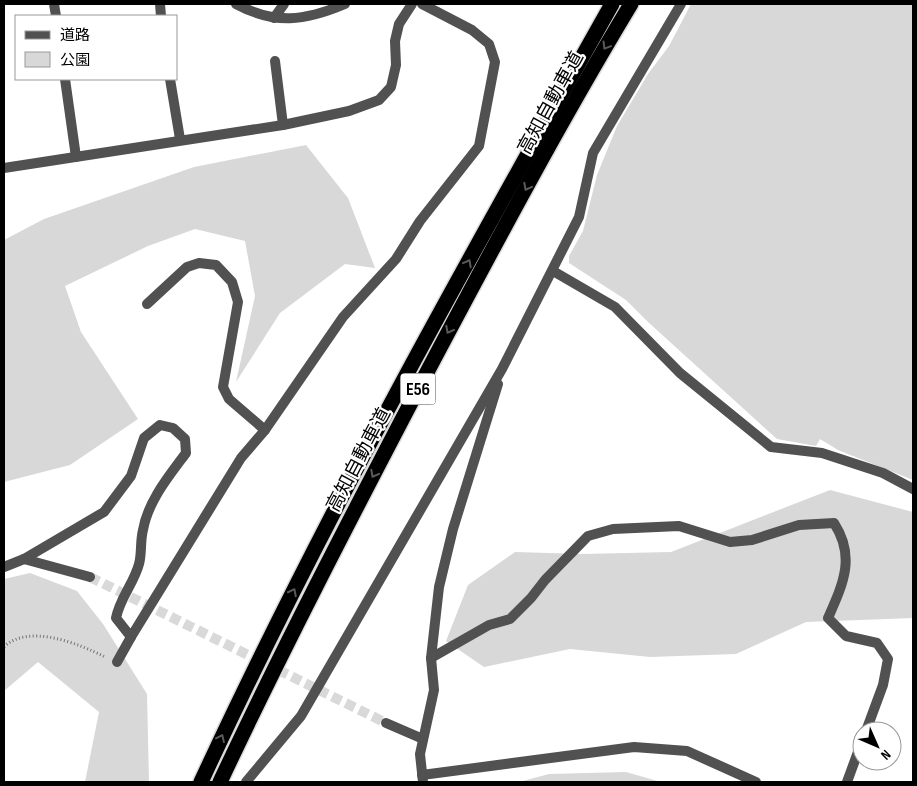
<svg xmlns="http://www.w3.org/2000/svg" width="917" height="786" font-family="'Sofia Sans Condensed','Noto Sans JP',sans-serif">
<rect width="100%" height="100%" fill="#fff"/>
<g fill="#d8d8d8">
<path d="M691,4H913V480L838,450L820,439L816,446L777,439L648,322L626,300L569,263V256L583,231L597,175L617,126L648,74L669,46Z"/>
<path d="M306,145L348,198L375,268L345,264L280,313L236,382L255,296L245,241L195,229L148,246L65,286L81,332L138,419L70,465L4,482V240L44,219L194,167Z"/>
<path d="M830,490L913,512V618L806,622L736,654L650,657L570,649L484,667L446,641L468,585L515,552L583,554L671,552Z"/>
<path d="M30,573L77,591L103,624L147,694L149,782H85L99,712L38,662L4,691V579Z"/>
<path d="M626,772L661,782H519L549,774Z"/>
</g>
<g fill="none" stroke-linecap="round" stroke-linejoin="round">
<path stroke="#d9d9d9" stroke-width="10" stroke-dasharray="10 5" stroke-linecap="butt" d="M90,577L386,723"/>
<g stroke="#dbdbdb" stroke-width="18">
<g id="highway">
<path d="M201,782C324,516 468,260 612,4"/>
<path d="M220,782C282,650 349,521 417,391C486,261 555,130 631,4"/>
</g>
</g>
<path stroke="#737373" stroke-width="3" stroke-dasharray="1 2.5" stroke-linecap="butt" d="M4,647C28,623 80,644 105,657"/>
<g stroke="#515151" stroke-width="10">
<path d="M54,4L56,16"/>
<path d="M160,4L161,16"/>
<path d="M236,4C275,25 305,21 345,4"/>
<path d="M274,18L284,4"/>
<path d="M275,61L283,125"/>
<path d="M65,79L76,157"/>
<path d="M170,79L180,139"/>
<path d="M4,168L283,125L349,111L379,100L391,87L396,65L395,41L399,24L412,4"/>
<path d="M553,271L615,307L680,373L771,447L822,453L883,473L913,489"/>
<path d="M147,304L187,267L199,263L216,265L232,282L238,302L223,387L229,399L265,430"/>
<path d="M24,559L104,512L131,476L144,438L160,425L173,428L185,439L186,453C169,476 148,501 143,530C140,541 142,554 139,564C134,583 120,598 116,618L131,637L241,458L265,430L343,317L396,259L420,221L479,146L495,62L489,44L472,30L422,4"/>
<path d="M4,567L24,559L90,577"/>
<path d="M431,658L489,625L510,619L531,598L545,580L588,536L613,529L679,526L730,542L752,540L799,525L834,523C856,557 843,584 828,618L846,636L877,643L888,659L883,685L866,731"/>
<path d="M117,662L131,637"/>
<path d="M386,723L423,739"/>
<path d="M422,775L634,747L687,751L756,782"/>
<path d="M246,782L301,716L502,369L579,217L593,153L681,4"/>
<path d="M423,782L420,754L434,690L431,658L439,587L453,529L498,384"/>
<path d="M847,782L862,741"/>
</g>
<use href="#highway" stroke="#000" stroke-width="15"/>
</g>
<defs><path id="oneway-chevron" d="M-2-3.5L2.5 0L-2 3.5" fill="none" stroke-width="1.6" stroke-linecap="round" stroke-linejoin="round" transform="scale(1.25)"/></defs>
<g stroke="#595959">
<use href="#oneway-chevron" transform="translate(606 46) rotate(121)"/>
<use href="#oneway-chevron" transform="translate(527 187) rotate(118)"/>
<use href="#oneway-chevron" transform="translate(468 263) rotate(-62)"/>
<use href="#oneway-chevron" transform="translate(449 330) rotate(118)"/>
<use href="#oneway-chevron" transform="translate(374 474) rotate(118)"/>
<use href="#oneway-chevron" transform="translate(293 592) rotate(-63)"/>
<use href="#oneway-chevron" transform="translate(221 738) rotate(-65)"/>
</g>
<g text-anchor="middle" dominant-baseline="central" stroke-width="4.5" stroke-linejoin="round" paint-order="stroke">
<rect fill="#fff" stroke="#4c4c4c" stroke-width="1" x="400.5" y="373.5" width="35" height="31" rx="4"/>
<g font-size="18" font-weight="bold" fill="#000">
<text x="418" y="389">E56</text>
</g>
<g font-size="19" fill="#000" stroke="#fff">
<text transform="translate(551 103) rotate(-61)">高知自動車道</text>
<text transform="translate(359 460) rotate(-62)">高知自動車道</text>
</g>
</g>
<rect width="917" height="786" fill="none" stroke="#000000" stroke-width="10"/>
<rect x="15" y="15" width="162" height="65" fill="#ffffff" stroke="#999999"/>
<rect x="25" y="31" width="25" height="8" fill="#515151" stroke="#999999"/>
<text x="60" y="40" font-size="15" fill="#000000">道路</text>
<rect x="25" y="52" width="25" height="15" fill="#d8d8d8" stroke="#999999"/>
<text x="60" y="65" font-size="15" fill="#000000">公園</text>
<g transform="translate(877 746) rotate(135)"><circle r="24" fill="#ffffff" stroke="#999999"/>
<path d="M0-4L9 19L0 12L-9 19Z" fill="#000000"/>
<text y="-8" font-size="14" font-weight="bold" text-anchor="middle" fill="#000000">N</text>
</g>
</svg>
